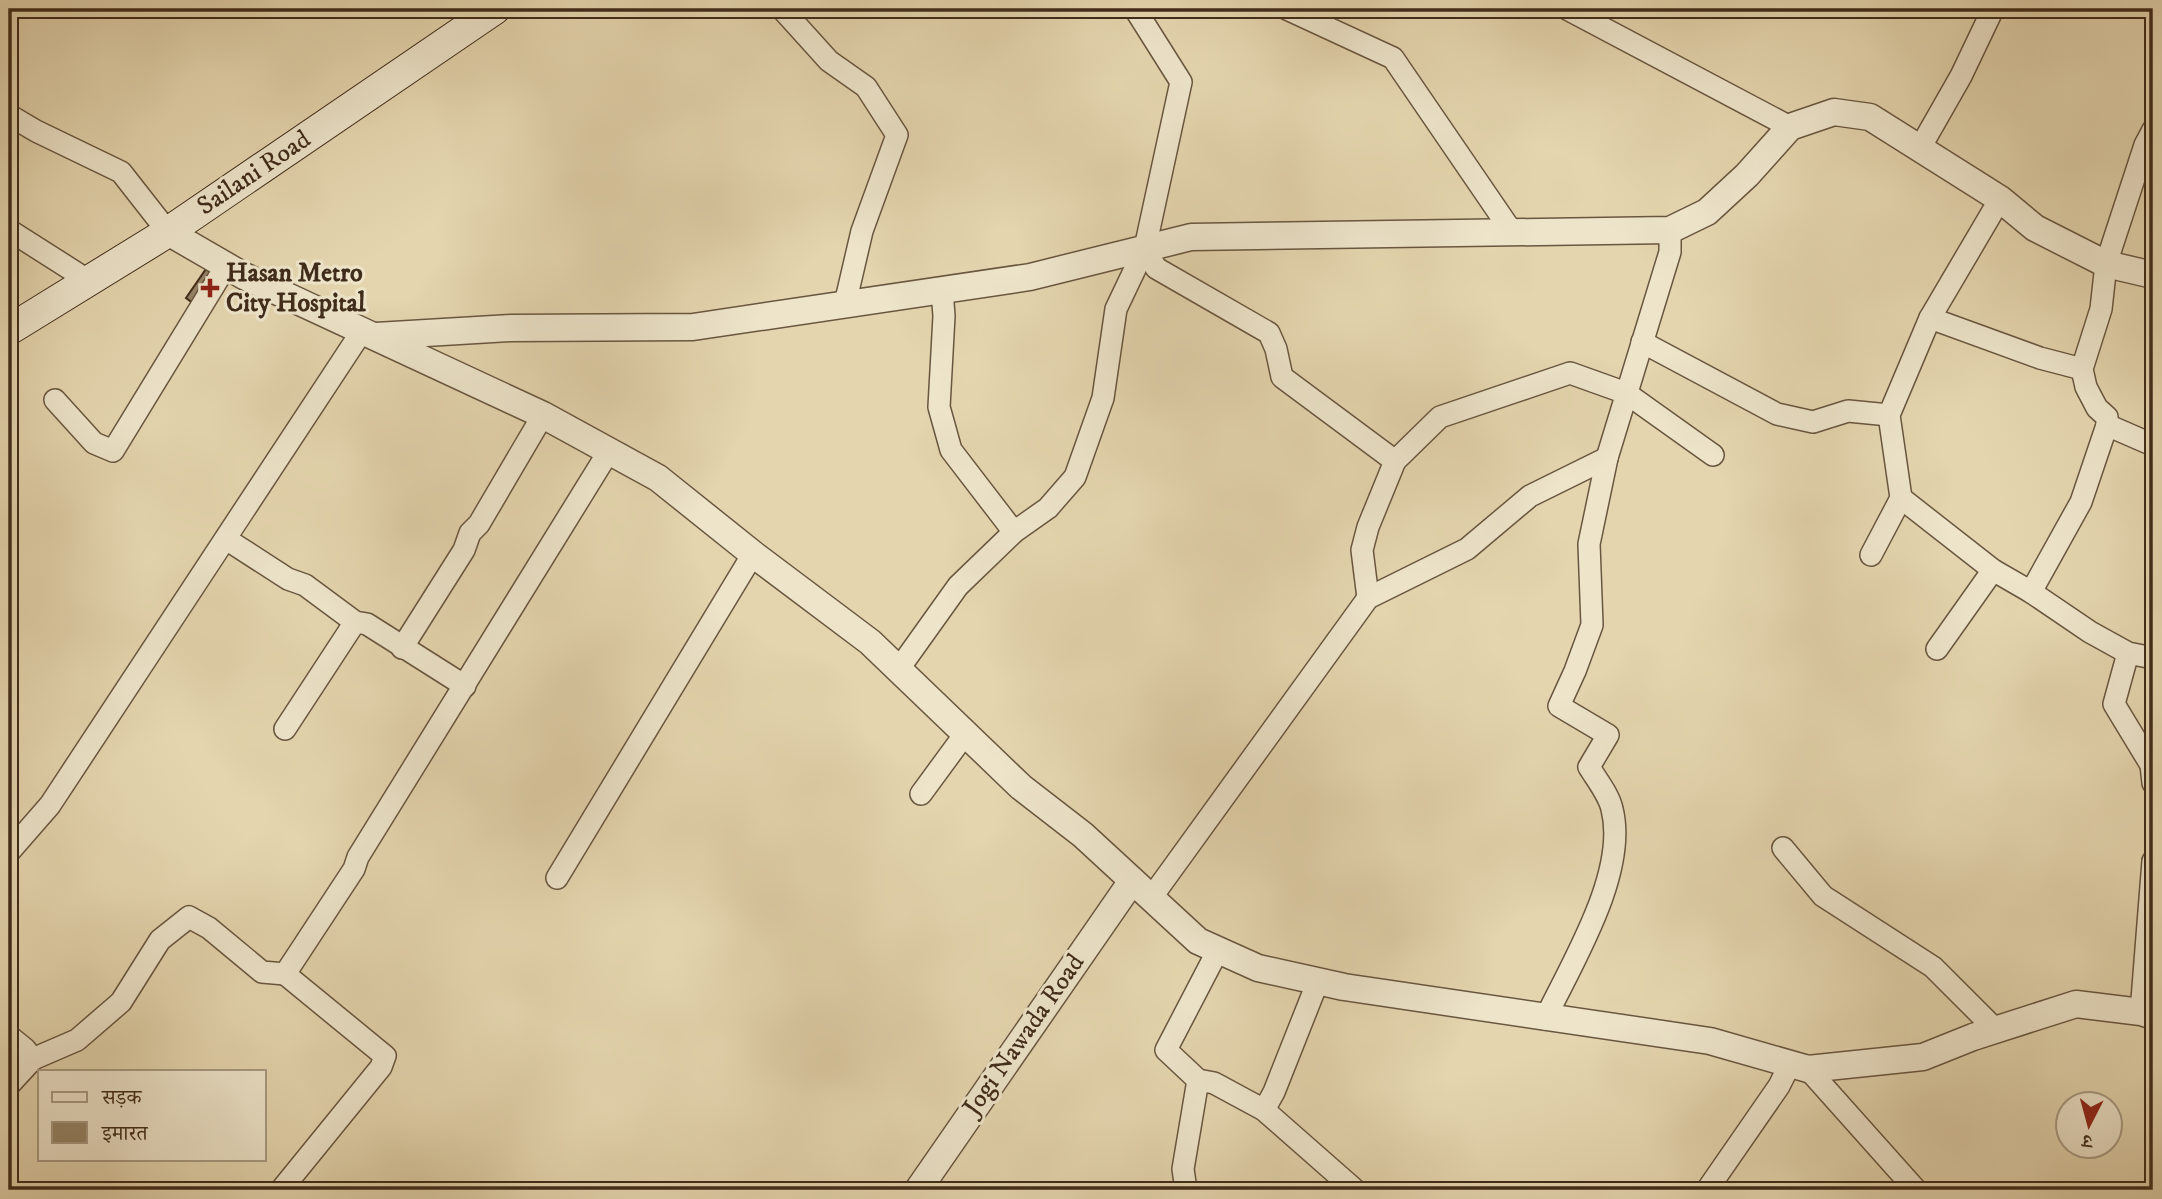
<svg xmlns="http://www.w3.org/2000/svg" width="2162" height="1199" font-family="'IM FELL DW Pica','Noto Serif Devanagari',serif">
<rect width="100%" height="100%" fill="#e4d5ae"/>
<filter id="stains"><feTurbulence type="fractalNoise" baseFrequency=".00286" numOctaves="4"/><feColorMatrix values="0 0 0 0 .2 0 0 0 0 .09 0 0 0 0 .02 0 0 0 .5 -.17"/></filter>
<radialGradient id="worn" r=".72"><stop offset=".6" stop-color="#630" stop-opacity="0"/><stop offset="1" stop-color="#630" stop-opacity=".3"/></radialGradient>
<path fill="#958467" stroke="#402c1b" stroke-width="2" d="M206,269L226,283L205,312L186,298Z"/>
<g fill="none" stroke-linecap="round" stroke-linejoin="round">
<g stroke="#695640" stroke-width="24">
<g id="minor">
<path d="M782,9L829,61L866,87L897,135L862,231L845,304"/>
<path d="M1287,9L1393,58L1512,232"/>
<path d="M1567,9L1790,127"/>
<path d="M9,115L36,131L121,172L168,232"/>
<path d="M1920,148L1961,76L1993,9"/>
<path d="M9,230L89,281"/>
<path d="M1145,248L1156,268L1269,333L1276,349L1282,377L1395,461"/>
<path d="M942,290L944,316L939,407L951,450L1014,532"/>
<path d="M1930,318L2040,358L2082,369"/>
<path d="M1642,342L1777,414L1813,422L1848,411L1889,415"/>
<path d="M55,400L94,443L113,451L226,266"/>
<path d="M2107,425V417L2097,408L2086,387L2082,369L2101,309L2106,264L2145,145L2153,130"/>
<path d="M1901,498L1993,570L2031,592L2090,632L2128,653L2153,658"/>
<path d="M226,539L288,579L305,585L355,622L367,624L465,686"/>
<path d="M1871,555L1901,498L1889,415L1930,318L2000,199"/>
<path d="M2031,592L2081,502L2107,425L2153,445"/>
<path d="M1368,598L1362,550L1368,527L1395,461L1440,417L1570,373L1626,393L1713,455"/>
<path d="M402,648L464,550L470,533L479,524L543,415"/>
<path d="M1937,649L1993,570"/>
<path d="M2128,653L2114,704L2151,765L2153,783"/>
<path d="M898,670L958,586L1014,532L1048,508L1075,477L1103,398L1116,309L1145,248L1181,82L1135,9"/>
<path d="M285,729L355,622"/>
<path d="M921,794L965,734"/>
<path d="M1783,848L1823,896L1933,967L1996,1030"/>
<path d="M9,852L50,805L362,331"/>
<path d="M557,878L753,554"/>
<path d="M1151,898L1368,598L1467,549L1530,496L1607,458"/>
<path d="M1218,950L1166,1050L1198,1080L1214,1083L1264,1110L1355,1190"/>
<path d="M2141,1012L2153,861"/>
<path d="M1545,1019C1573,961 1628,872 1612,809C1609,795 1597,780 1589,767L1608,735L1559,706L1575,671L1592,625L1589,544L1607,458L1670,252V230"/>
<path d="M9,1036L25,1049L33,1059L9,1085"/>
<path d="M33,1059L77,1040L121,1002L160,940L189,917L209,928L262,972L285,974L354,869L358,857L609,451"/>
<path d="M1808,1069L1916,1190"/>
<path d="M1264,1110L1274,1092L1318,981"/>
<path d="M281,1190L381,1067L385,1056L285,974"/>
<path d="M1186,1190L1183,1169L1198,1080"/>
<path d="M1707,1190L1779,1086L1790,1064"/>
</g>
</g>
<g stroke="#695640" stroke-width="29">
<g id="tertiary">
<path d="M168,232L244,276L543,415L658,478L753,554L870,642L1021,787L1083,835L1198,941L1258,968L1344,987L1710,1041L1808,1069L1923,1057L1973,1037L2076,1004L2141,1012L2153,1016"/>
<path d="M376,336L511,328L693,327L1030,277L1191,237L1670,230L1707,212L1747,175L1790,127L1834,112L1870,117L2000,199L2035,228L2106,264L2153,275"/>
<path d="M918,1190L1132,881"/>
</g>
</g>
<g stroke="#402c1b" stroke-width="32">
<path id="secondary" d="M9,330L168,232L495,9"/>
</g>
<use href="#minor" stroke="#ede4ca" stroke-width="21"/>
<use href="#tertiary" stroke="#ede4ca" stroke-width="26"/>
<use href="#secondary" stroke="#ede4ca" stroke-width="30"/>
</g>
<path fill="#8f2418" stroke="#ede4ca" stroke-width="2.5" d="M206.5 277.5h7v7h7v7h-7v7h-7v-7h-7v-7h7z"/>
<g text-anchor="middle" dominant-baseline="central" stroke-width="6" stroke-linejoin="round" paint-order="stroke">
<g font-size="26" fill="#402c1b" stroke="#ede4ca">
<text transform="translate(254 173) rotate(-34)">Sailani Road</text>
<text transform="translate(1024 1035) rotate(-55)">Jogi Nawada Road</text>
</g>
<g font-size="26" font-weight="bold" fill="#402c1b" stroke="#ede4ca" text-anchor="start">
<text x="226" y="273">Hasan Metro<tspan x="226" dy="30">City Hospital</tspan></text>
</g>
</g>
<rect width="2162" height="1199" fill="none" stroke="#e4d5ae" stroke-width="35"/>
<rect x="10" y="10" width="2141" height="1178" fill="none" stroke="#402c1b" stroke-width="3.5"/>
<rect x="18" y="18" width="2127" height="1164" fill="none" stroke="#402c1b" stroke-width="2"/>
<rect x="38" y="1070" width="228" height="91" fill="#ede4ca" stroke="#a89a84" stroke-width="2"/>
<rect x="52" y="1092" width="35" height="10" fill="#ede4ca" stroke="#a89a84" stroke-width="2"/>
<text x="102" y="1104" font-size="21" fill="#402c1b">सड़क</text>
<rect x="52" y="1122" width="35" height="21" fill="#958467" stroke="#a89a84" stroke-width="2"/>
<text x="102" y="1140" font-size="21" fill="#402c1b">इमारत</text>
<g transform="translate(2089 1125) rotate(186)"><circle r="33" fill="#ede4ca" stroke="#a89a84" stroke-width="2"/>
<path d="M0-5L12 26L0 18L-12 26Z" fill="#8f2418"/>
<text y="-10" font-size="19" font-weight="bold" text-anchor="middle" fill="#402c1b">उ</text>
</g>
<rect width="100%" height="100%" filter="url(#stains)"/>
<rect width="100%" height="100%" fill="url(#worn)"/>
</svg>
